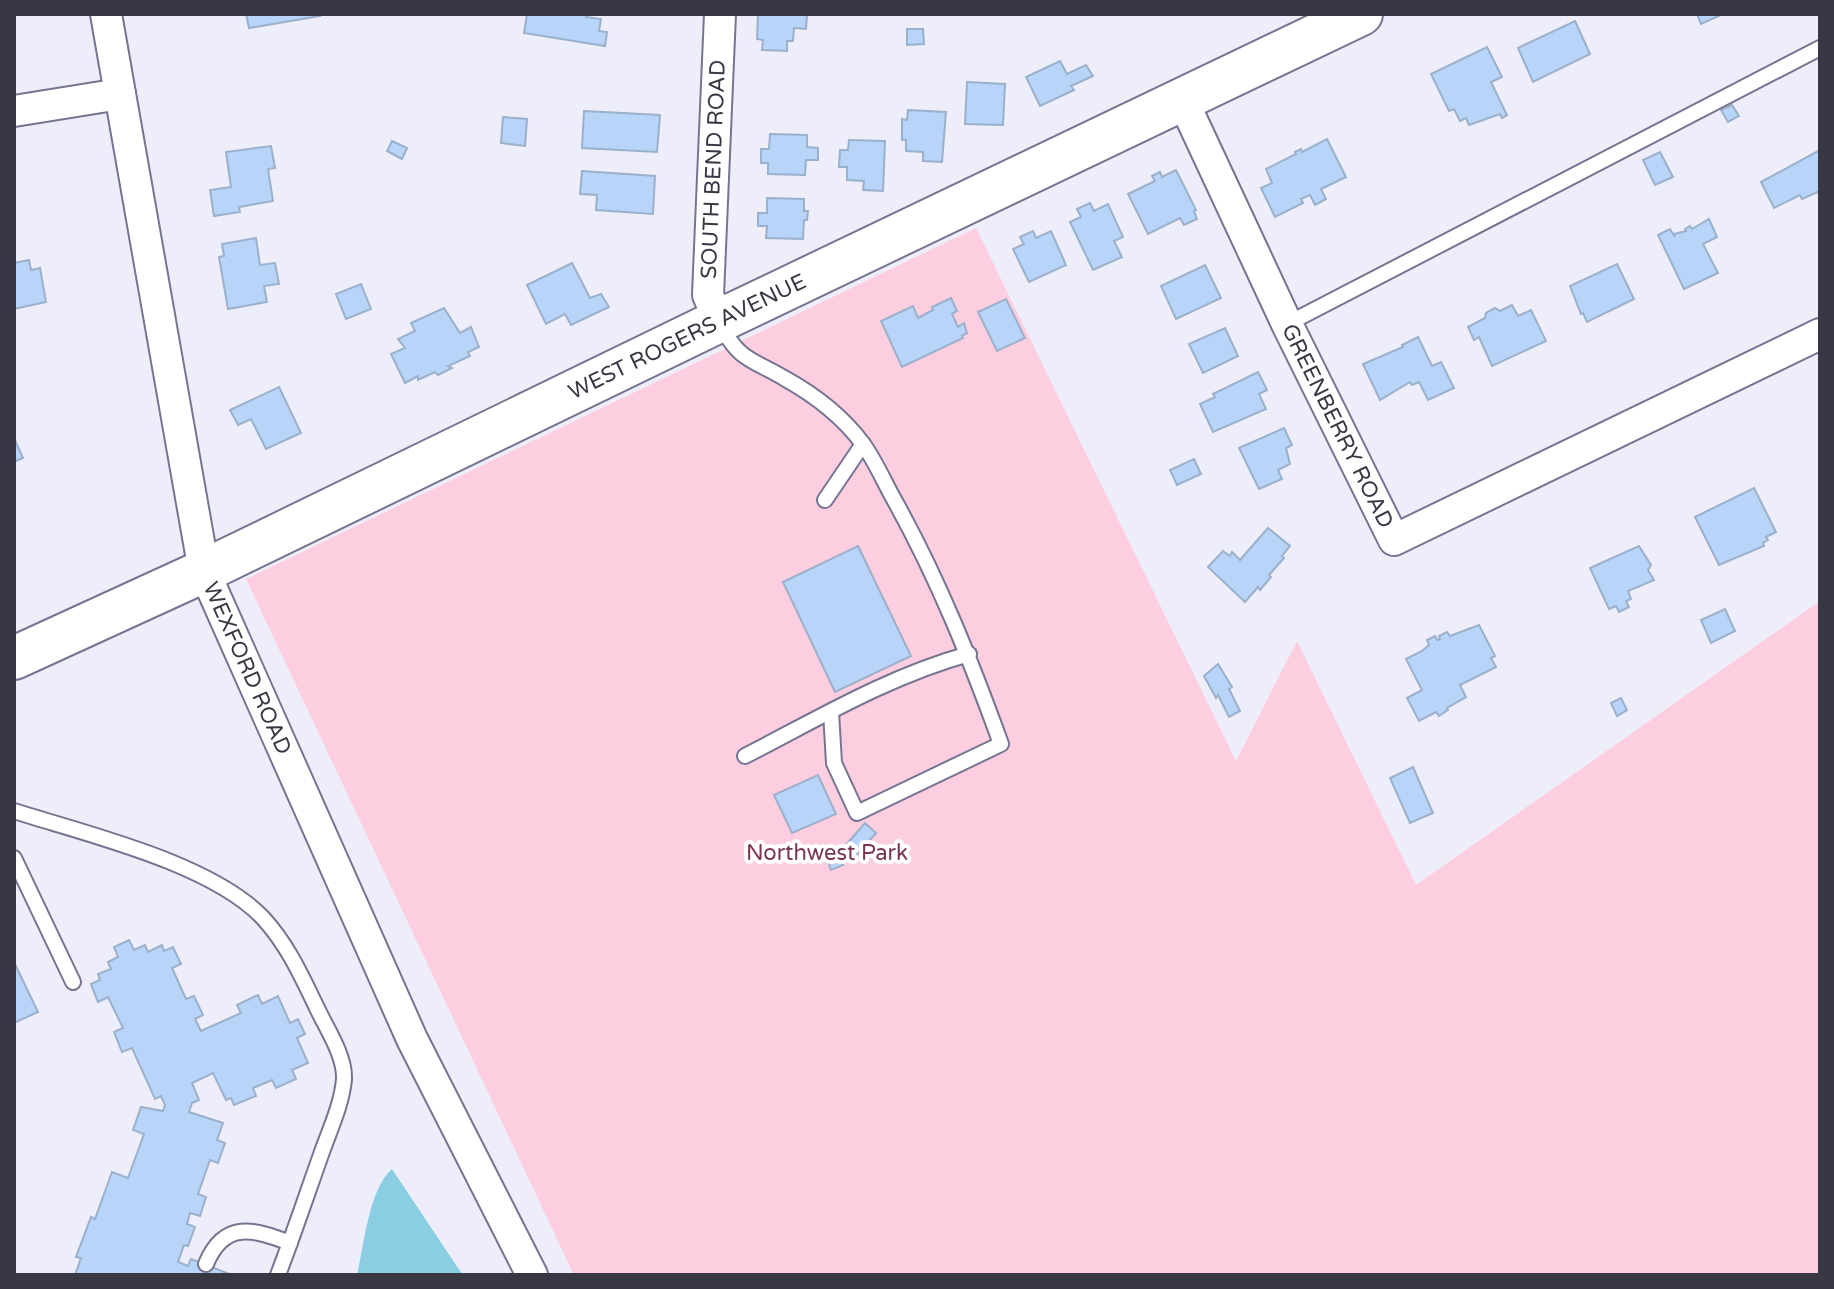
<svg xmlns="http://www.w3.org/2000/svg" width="1834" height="1289" font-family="'Varela Round',sans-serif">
<rect width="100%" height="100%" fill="#eeeefb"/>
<path fill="#fdcee0" d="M976,228L1236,761L1297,641L1416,885L1820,601V1275H574L246,579Z"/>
<path fill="#8bcde3" d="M392,1169L458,1268L463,1275H357C364,1245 369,1189 392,1169Z"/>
<g fill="#b8d4f8" stroke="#9bb0ca" stroke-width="2">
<path d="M246,14H319L320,16L249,28Z"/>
<path d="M527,14H587L586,17L601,19L599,31L607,32L605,46L524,33Z"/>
<path d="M758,14L807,15L806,29L794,28L793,41H787V51L762,50L763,40L757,39Z"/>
<path d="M1697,14H1723L1701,24Z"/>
<path d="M1575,21L1590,54L1533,82L1518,48Z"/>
<path d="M907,29H923L924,44L907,45Z"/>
<path d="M1487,47L1502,77L1491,82L1507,115L1502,118L1500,114L1469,125L1466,118L1460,121L1454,109L1449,111L1431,74Z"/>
<path d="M1060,61L1067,74L1086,65L1093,76L1071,86L1074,90L1040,106L1026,77Z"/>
<path d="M967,82L1005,84L1003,125L965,124Z"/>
<path d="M1732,105L1739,116L1728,122L1721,110Z"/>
<path d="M908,110L946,112L942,162L923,161V152L906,151V140H902V119L907,120Z"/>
<path d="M584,111L660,115L657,152L582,148Z"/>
<path d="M503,117L527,119L525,146L501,143Z"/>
<path d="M770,134L807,135V147L818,148V160H806L805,175L768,174V163H761V149H769Z"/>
<path d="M1327,139L1346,177L1321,189L1326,199L1315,205L1310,195L1301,199L1303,203L1275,217L1261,188L1272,183L1266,169L1296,154L1295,152L1301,149L1302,152Z"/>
<path d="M849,140L885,141L883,191L863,190L864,181L847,180V167H839L840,150H848Z"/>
<path d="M392,141L407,148L402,159L387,151Z"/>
<path d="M271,146L275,168L268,169L273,201L239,207L240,212L214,216L210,190L231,187L226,152Z"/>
<path d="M1820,150V191L1802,199L1800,195L1774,208L1761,182Z"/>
<path d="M1660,152L1673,177L1655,185L1643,160Z"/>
<path d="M1176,170L1196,210L1194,211L1197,219L1184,225L1180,218L1148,234L1128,194L1155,181L1152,176L1160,172L1162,177Z"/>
<path d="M582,171L655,176L653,214L596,210L597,195L580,194Z"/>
<path d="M767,198L804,199V211H808L807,220H804L803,239L766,238L767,226H758V213H767Z"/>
<path d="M1090,203L1094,211L1108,204L1123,237L1114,241L1122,257L1093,270L1070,222L1081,217L1077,209Z"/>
<path d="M1709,219L1717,237L1703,244L1718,273L1684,289L1658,235L1670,229L1675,237L1674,234L1686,231L1685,229L1690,226L1692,229Z"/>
<path d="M1033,231L1036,238L1051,231L1066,265L1029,282L1013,249L1024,244L1020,237Z"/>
<path d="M256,238L260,265L275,263L279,284L264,286L267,302L228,309L219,257L224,256L222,244Z"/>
<path d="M29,260L31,270L40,268L46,302L14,309V263Z"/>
<path d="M572,263L590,298L601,294L609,307L571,325L565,314L546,324L527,285Z"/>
<path d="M1617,264L1634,299L1587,322L1583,313L1581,314L1570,286Z"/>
<path d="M1205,265L1221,298L1176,319L1161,286Z"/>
<path d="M361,284L371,309L346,319L336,294Z"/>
<path d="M951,298L957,311L952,314L958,327L964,323L967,333L962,336L963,338L902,367L881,321L913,306L918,318L933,310L932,307Z"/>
<path d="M1006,299L1025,338L997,351L978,312Z"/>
<path d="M1512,305L1518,316L1531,310L1546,341L1492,366L1479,337L1474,340L1468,327L1485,318L1486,313L1495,308L1500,311Z"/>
<path d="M444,308L460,333L471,327L479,347L468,352L470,356L448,366L452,368L438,375L435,372L418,380V376L405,383L391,354L405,348L398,339L415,331L411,323Z"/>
<path d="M1225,328L1238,356L1203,373L1189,344Z"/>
<path d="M1418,337L1432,366L1441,362L1454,388L1428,400L1419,382L1412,385L1410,382L1380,400L1363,364L1403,347L1402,345Z"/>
<path d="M1258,372L1267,390L1259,394L1266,409L1213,432L1200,404L1215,397L1213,394Z"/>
<path d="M279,387L301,433L266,449L251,419L238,425L230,410Z"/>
<path d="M1284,428L1292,445L1286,448L1290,464L1278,470L1282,479L1259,489L1239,448Z"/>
<path d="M14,438L23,458L14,462Z"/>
<path d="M1194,459L1201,474L1177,485L1170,470Z"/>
<path d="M1754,488L1776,532L1766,537L1768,540L1763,543L1764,546L1719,565L1695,517Z"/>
<path d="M1268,528L1290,546L1282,556L1284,558L1269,575L1271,577L1260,590L1258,587L1245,602L1208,567L1223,551L1230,556L1232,552L1240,560Z"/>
<path d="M858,546L911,656L835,692L783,582Z"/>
<path d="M1639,546L1651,565L1648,570L1654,580L1628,591L1631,599L1626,601L1629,607L1619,612L1616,606L1609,609L1590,568Z"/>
<path d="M1725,609L1735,631L1711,643L1701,620Z"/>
<path d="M1479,625L1495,656L1491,658L1496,667L1460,685L1466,697L1447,708L1448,710L1439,716L1436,712L1419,721L1407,698L1422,690L1406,659L1422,651L1429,645L1427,640L1435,636L1437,640L1440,639L1439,636L1447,632L1450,636Z"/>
<path d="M1218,664L1232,687L1229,689L1240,711L1229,717L1218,695L1216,698L1204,676Z"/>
<path d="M1621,698L1627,710L1617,716L1611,703Z"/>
<path d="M1413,767L1433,813L1410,823L1390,778Z"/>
<path d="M818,775L836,814L792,833L774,795Z"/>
<path d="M865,823L876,833L857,855L846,845Z"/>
<path d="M839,853L843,865L831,870L827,858Z"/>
<path d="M129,940L134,950L145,945L148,952L162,945L164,951L173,947L181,964L172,968L186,999L194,996L203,1015L195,1019L201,1031L241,1013L237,1005L258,995L262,1004L278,996L290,1023L298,1019L305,1034L297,1038L308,1063L292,1070L296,1079L276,1088L272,1080L253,1088L256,1096L234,1105L231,1098L226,1100L213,1073L192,1083L199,1100L192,1103L189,1112L223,1123L217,1140L225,1143L218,1163L210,1160L198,1194L206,1197L200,1216L190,1213L187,1224L195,1227L188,1246L184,1245L178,1262L188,1266L191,1259L232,1275H75L81,1258L76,1257L91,1217L95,1219L112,1172L128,1178L144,1134L133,1130L141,1107L163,1111L165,1105L161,1096L155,1099L132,1048L122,1052L114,1032L123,1028L108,997L98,1002L91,984L100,980L98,974L111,969L108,962L118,957L114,947Z"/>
<path d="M14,962L38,1012L14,1023Z"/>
</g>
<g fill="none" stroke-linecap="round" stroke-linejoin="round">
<g stroke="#767591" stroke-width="18">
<g id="lane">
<path d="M1287,324L1820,48"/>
<path d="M721,325C739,361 752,359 784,378C813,394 843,417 863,444C876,462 885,484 896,503C939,581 971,661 1001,744L857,813L834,763L831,712"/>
<path d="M825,500L863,444"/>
<path d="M745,756C819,718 889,676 969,654"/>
<path d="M14,811C86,834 211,863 263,918C287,944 301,975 316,1006C326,1028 345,1055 344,1079C342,1103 331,1127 323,1149C308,1191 294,1233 278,1275"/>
<path d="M14,858L73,982"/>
<path d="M206,1264C224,1220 254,1229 290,1243"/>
</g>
</g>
<g stroke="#767591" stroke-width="34">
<g id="street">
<path id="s1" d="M106,14L204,571L412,1039L532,1275"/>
<path id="s2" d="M1183,101L1287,324L1394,540L1820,334"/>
<path d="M14,111L120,94"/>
<path id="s3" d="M719,321L708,295L720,14"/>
</g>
</g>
<g stroke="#767591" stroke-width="46">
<g id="secondary">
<path id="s4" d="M14,658L204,571L719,321L1361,14"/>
</g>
</g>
<use href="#lane" stroke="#fff" stroke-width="14"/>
<use href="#street" stroke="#fff" stroke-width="30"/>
<use href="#secondary" stroke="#fff" stroke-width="42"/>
</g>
<g text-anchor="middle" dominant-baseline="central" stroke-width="8" stroke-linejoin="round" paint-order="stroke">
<g font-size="22" fill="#383845" stroke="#fff">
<text stroke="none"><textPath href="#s3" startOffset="154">SOUTH BEND ROAD</textPath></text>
<text stroke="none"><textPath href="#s4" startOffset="746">WEST ROGERS AVENUE</textPath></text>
<text stroke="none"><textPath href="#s2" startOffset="360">GREENBERRY ROAD</textPath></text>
<text stroke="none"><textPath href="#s1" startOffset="672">WEXFORD ROAD</textPath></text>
</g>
<g font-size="22" fill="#7a3554" stroke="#fff">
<text x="827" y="853">Northwest Park</text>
</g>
</g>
<rect width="1834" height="1289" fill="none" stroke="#383845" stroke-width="32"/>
</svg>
